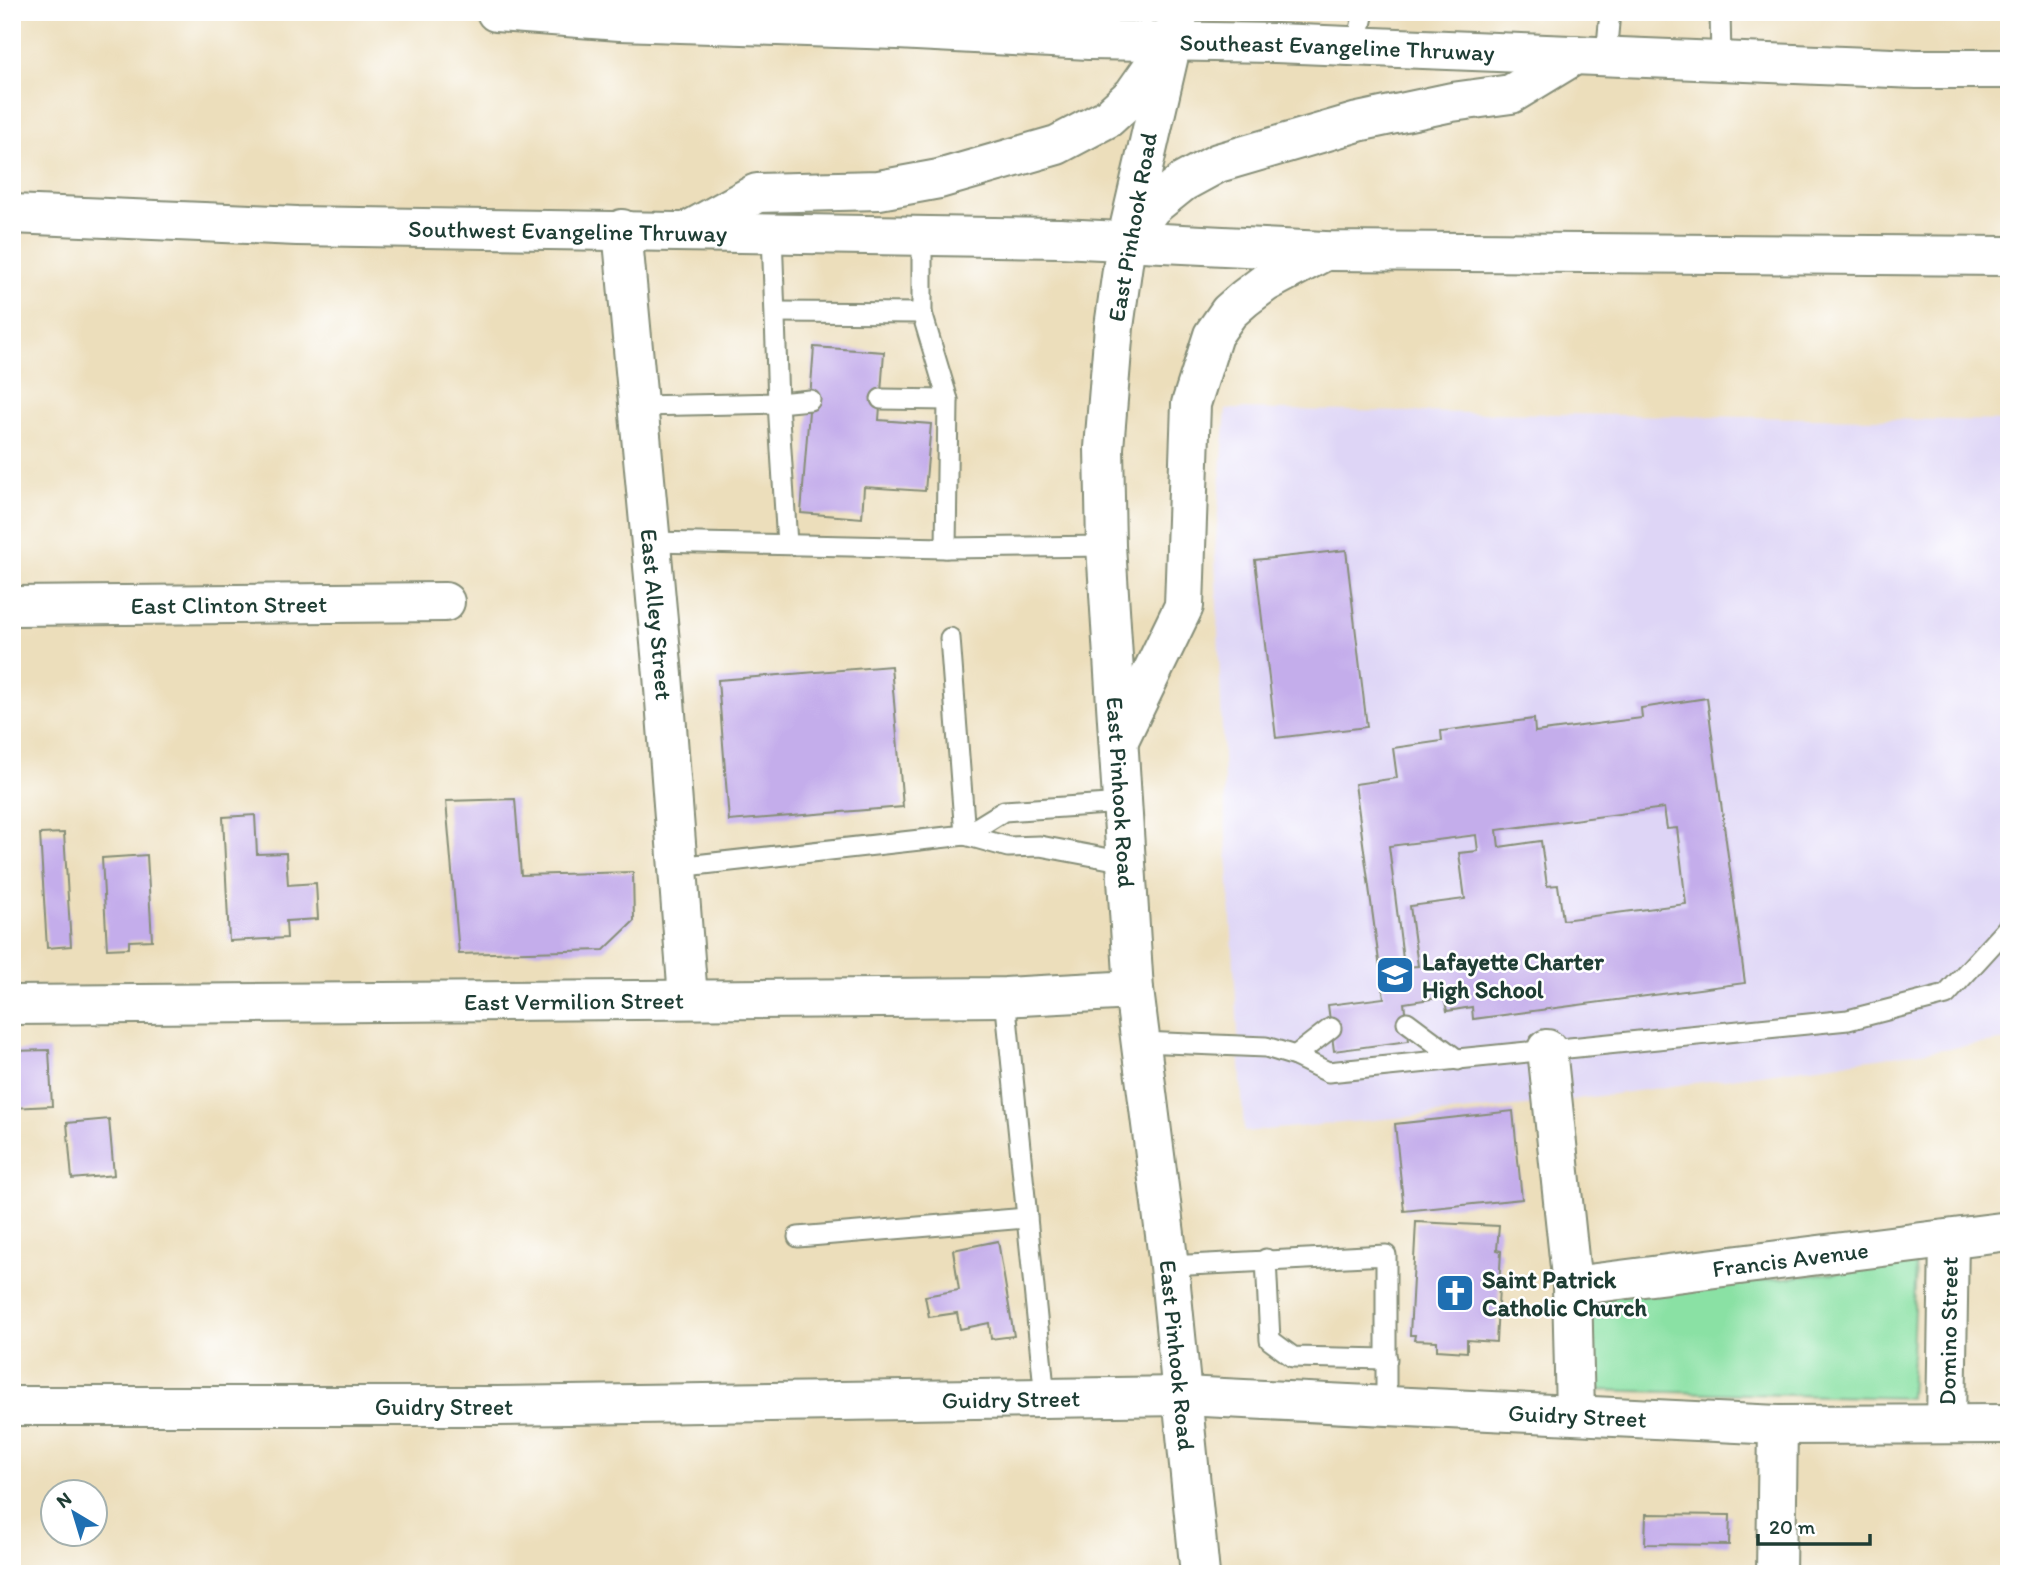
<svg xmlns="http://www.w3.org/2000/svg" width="2021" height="1586" font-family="Itim,sans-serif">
<rect width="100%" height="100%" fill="#fff"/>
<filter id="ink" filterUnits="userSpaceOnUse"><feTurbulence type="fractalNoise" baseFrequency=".0143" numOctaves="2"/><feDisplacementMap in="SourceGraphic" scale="14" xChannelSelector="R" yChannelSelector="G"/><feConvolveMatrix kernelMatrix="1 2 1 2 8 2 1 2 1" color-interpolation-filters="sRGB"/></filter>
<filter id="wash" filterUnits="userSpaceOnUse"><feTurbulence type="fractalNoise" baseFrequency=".00686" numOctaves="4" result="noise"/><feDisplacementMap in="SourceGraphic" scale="28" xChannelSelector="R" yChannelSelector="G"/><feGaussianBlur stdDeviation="1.57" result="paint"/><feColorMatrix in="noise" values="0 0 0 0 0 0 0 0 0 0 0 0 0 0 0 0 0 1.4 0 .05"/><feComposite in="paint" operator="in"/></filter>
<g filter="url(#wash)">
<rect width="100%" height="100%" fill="#ecdebb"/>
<path fill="#ded5f6" d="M1226,409L2009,421V1040L1526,1106L1244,1132L1226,835L1215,552Z"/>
<path fill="#8ae1a4" stroke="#548f6c" stroke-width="2" d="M1916,1264L1910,1398L1591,1390L1586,1299Z"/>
<g id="blocks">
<g fill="#c4adeb" fill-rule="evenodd">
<path d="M814,347L884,352L879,420L931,424L925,491L864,487L862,518L801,513Z"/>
<path d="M1346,550L1367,727L1276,738L1255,560Z"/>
<path d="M891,666L903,807L729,821L718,680Z"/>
<path d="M1707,698L1745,983L1473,1019L1472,1007L1447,1011L1444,997L1404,1003L1409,1041L1334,1051L1328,1005L1384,998L1355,784L1397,778L1393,748L1442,741L1441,731L1534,719L1535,732L1642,718L1641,708ZM1664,808L1667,829L1677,828L1686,904L1563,920L1558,885L1547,886L1541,841L1499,847L1497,830ZM1476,835L1478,851L1459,853L1465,899L1410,906L1418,966L1404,967L1389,846Z"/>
<path d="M515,799L521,875L633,872L634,921L604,950L459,954L446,801Z"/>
<path d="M255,815L257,854L286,853L288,885L316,883L318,919L286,921L287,938L229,941L223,817Z"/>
<path d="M64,833L71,946L47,948L40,834Z"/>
<path d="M147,855L152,940L129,941V948L107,949L102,858Z"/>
<path d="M49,1050L52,1106L12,1108V1051Z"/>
<path d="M1513,1111L1522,1199L1404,1211L1395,1124Z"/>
<path d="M109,1119L114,1175L72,1179L67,1123Z"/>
<path d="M1416,1222L1499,1226L1497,1250L1501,1251L1496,1342L1467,1340V1352L1437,1350V1341L1414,1340L1415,1335H1410Z"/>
<path d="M998,1241L1014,1336L991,1339L989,1323L960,1329L957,1313L929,1317L925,1296L959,1290L953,1250Z"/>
<path d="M1646,1514L1730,1515L1729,1545L1645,1544Z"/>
</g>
</g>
</g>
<g filter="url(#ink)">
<use href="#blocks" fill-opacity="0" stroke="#868e78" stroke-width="2"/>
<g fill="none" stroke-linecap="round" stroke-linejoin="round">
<g stroke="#868e78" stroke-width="23">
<g id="lane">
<path d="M1720,12L1721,59"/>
<path d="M1022,37L1024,12"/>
<path d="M1356,47L1364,12"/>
<path d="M1606,57L1610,12"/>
<path d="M922,237V313L948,400L946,548"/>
<path d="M776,312L922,313"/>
<path d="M881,399L948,400"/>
<path d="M639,406L778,403L772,233"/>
<path d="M651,542L946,548L1106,546"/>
<path d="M787,544L778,403L810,400"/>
<path d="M950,638L965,835"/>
<path d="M965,835L1004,811L1123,803"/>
<path d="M677,867L965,835L1008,847L1040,846L1126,862"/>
<path d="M1005,997L1045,1398"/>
<path d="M1407,1022L1458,1060"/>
<path d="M1140,1042L1266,1047L1295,1056L1328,1072L1848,1020L1946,995L2009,926"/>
<path d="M1295,1056L1331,1028"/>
<path d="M798,1237L1027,1218"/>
<path d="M1266,1259L1270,1340L1293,1357L1387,1359"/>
<path d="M1169,1266L1386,1255V1405"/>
</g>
</g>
<g stroke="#868e78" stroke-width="42">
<g id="street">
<path id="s1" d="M622,229L663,675L688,998"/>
<path id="s2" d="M12,606L445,602"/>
<path id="s3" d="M12,1005L1005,997L1134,990"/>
<path d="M1547,1049L1572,1286L1575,1414"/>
<path id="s4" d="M1572,1286L2009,1231"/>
<path id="s5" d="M12,1406H496L1183,1396L1778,1425L2009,1424"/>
<path id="s6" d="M1946,1424L1949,1239"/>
<path d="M1776,1574L1778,1425"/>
</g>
</g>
<g stroke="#868e78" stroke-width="42">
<g id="secondary">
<path id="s7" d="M1179,12L1126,242L1114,327L1104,448L1106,546L1134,990L1169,1266L1200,1574"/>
</g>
</g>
<g stroke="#868e78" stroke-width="42">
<g id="highway">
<path id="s8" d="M496,12L620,21L897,30L1089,40L1275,43L1917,69H2009"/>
<path id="s9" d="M12,214L297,226L1060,238L1325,251L2009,256"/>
<path d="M690,230L757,193L879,190L939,179L1057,145L1108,118L1133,95L1171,41"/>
<path d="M1126,242L1152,207L1183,182L1218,163L1358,122L1452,102L1511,94L1575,55"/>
<path d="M1120,738L1184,606L1191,404L1213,335L1229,312L1245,298L1265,283L1325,251"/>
</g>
</g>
<use href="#lane" stroke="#fff" stroke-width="19"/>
<use href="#street" stroke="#fff" stroke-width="38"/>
<use href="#secondary" stroke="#fff" stroke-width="38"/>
<use href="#highway" stroke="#fff" stroke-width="38"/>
</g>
</g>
<defs>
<g id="school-square" transform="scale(2.0125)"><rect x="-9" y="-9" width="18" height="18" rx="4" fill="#1f6fb2" stroke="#fff"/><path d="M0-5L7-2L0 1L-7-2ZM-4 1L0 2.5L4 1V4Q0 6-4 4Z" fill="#fff"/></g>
<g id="church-square" transform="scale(2.0125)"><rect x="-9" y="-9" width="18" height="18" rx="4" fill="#1f6fb2" stroke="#fff"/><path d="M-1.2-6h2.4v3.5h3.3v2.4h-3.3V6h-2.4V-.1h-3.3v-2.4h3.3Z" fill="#fff"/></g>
</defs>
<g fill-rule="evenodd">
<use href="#school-square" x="1395" y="975"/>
<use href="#church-square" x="1455" y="1293"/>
</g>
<g text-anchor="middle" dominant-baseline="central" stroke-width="5" stroke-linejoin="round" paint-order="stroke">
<g font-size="24" fill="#1f3d34" stroke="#fff">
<text stroke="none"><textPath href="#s8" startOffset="842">Southeast Evangeline Thruway</textPath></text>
<text transform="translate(1132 227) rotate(-80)">East Pinhook Road</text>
<text stroke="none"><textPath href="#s9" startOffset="556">Southwest Evangeline Thruway</textPath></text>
<text stroke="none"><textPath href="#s2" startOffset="217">East Clinton Street</textPath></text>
<text stroke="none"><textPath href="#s1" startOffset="387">East Alley Street</textPath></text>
<text stroke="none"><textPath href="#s7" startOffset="788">East Pinhook Road</textPath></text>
<text stroke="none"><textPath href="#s3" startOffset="562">East Vermilion Street</textPath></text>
<text stroke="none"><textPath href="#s4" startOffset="220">Francis Avenue</textPath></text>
<text stroke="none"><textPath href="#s6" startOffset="93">Domino Street</textPath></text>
<text stroke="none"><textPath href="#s7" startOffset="1354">East Pinhook Road</textPath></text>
<text stroke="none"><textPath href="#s5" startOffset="999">Guidry Street</textPath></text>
<text stroke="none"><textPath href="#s5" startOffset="432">Guidry Street</textPath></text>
<text stroke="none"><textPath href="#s5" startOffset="1566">Guidry Street</textPath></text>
</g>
<g font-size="24" font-weight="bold" fill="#1f3d34" stroke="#fff" text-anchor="start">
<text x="1422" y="961">Lafayette Charter<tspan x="1422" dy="28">High School</tspan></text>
<text x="1482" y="1279">Saint Patrick<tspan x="1482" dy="28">Catholic Church</tspan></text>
</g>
</g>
<rect width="2021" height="1586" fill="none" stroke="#fff" stroke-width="42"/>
<g transform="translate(74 1513) rotate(322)"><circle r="33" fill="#ffffff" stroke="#a5b1ae" stroke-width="2"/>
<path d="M0-5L12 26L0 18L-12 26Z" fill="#1f6fb2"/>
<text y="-10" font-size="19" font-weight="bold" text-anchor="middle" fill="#1f3d34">N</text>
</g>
<path d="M1758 1534v10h112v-10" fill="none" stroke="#1f3d34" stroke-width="3.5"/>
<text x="1769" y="1534" font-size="21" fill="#1f3d34" stroke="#ffffff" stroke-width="5" paint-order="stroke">20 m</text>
</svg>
